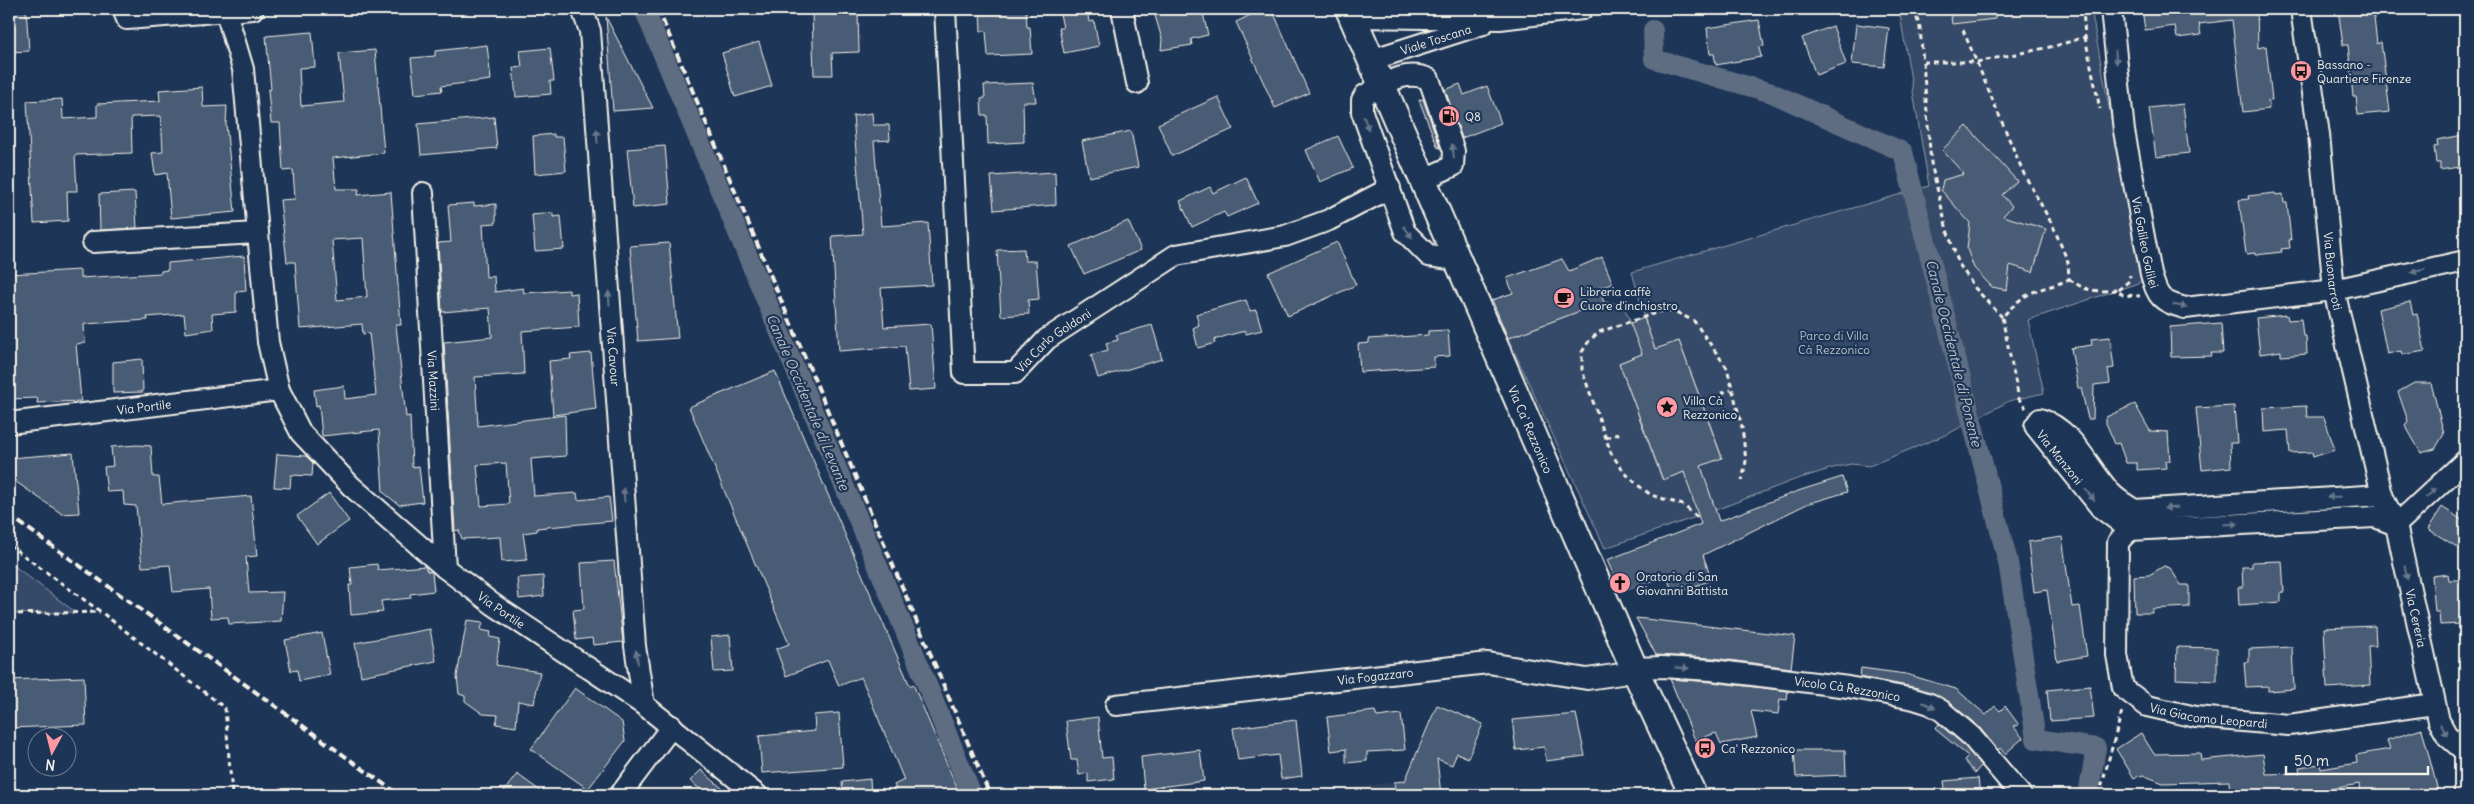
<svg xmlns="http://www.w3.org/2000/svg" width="2474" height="804" font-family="Delius,sans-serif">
<rect width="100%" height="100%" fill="#1d3557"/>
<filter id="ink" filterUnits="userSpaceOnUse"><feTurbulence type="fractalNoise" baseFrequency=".02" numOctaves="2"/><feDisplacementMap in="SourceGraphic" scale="10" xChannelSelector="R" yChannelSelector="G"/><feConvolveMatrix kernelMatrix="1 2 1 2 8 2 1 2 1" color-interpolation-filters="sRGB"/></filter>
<g filter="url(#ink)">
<path fill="#2a4060" d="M1394,782L1396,795H1304Z"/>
<g fill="#354a67" stroke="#949ea8">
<path d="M1899,9H2091L2141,282L2028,320L2044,393L2009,401L1948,434L1869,466L1851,464L1833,468L1797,479L1713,511L1697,467L1722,457L1679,341L1654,350L1632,272L1929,186Z"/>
<path d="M1604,302L1621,304L1624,307L1644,353L1619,363L1662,479L1687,471L1702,515L1605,548L1508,338Z"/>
<path d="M9,562L75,612L9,614Z"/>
</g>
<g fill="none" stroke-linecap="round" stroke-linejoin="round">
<g stroke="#5e6d82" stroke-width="20">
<path d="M644,9L903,626L972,795"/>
<path d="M1653,30L1654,59L1772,93L1903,152L2008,562L2036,739L2096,748L2088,795"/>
</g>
</g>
<g fill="#485b74" stroke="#f4f1e8" fill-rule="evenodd">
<path d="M9,9H26L29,51L9,52Z"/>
<path d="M980,9H1004V11L1026,9L1027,27H1030L1032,54L988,56L986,31H981Z"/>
<path d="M1059,9H1076V11L1087,9L1089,22L1094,21L1099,46L1064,53L1059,28H1063Z"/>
<path d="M1153,9H1202L1208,35L1191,39L1192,45L1161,50L1162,39Z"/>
<path d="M1263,9H1272L1309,93L1275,108L1236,22Z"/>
<path d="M1950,9H1995V19L1952,24Z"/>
<path d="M2142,9H2257L2258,48L2266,46L2272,100L2268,101L2269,109L2243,112L2232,20L2199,24L2201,35L2177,38L2175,26L2145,30Z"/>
<path d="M2338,9H2373L2377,44L2381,42L2390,112L2358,115L2356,97H2353L2348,45H2343Z"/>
<path d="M858,13L859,52L832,53L833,75H814L812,14Z"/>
<path d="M606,17L653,108L613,111Z"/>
<path d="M1759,20L1764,46L1759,47L1761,57L1716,65L1714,54H1710L1707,28Z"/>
<path d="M1856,24L1889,28L1884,67L1852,64Z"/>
<path d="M1833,26L1846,64L1816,75L1802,38Z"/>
<path d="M312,32L315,67L299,68L301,106L344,102L339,53L375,50L384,153L333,158L336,189H359L358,195L391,192L401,325H396L406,417L410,416L412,467L419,466L423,502L399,505L383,492L379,430L322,436L319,405L316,406L314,390L344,386L345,399L376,395L369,333L363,334L362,324L300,329L295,262H287L280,200L295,199L293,170L283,171L280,123H271L268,90L271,89L266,36ZM363,238L367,297L337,300L332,240Z"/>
<path d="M759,42L772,86L735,97L722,53Z"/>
<path d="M487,45L491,80L441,86L442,91L415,94L411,58L435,56V51Z"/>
<path d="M550,48L554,81H550L551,94L516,97L513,68L522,67L520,51Z"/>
<path d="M1033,83L1036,102H1023L1024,142L988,144L987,115H982L981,99L985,98L984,85Z"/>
<path d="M1460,84L1464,95L1487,86L1501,123L1462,138L1445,90Z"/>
<path d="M202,87L203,107L227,106L226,124L235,212L171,218L167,173L155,175L152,153L163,152L161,116L131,117L132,153L75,155L77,191H67L68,221L34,223L27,101L62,99L63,119L97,117V104L160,101L159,90Z"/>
<path d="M1218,97L1233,129L1172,156L1158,124Z"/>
<path d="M1423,99L1440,147L1438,148L1419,100Z"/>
<path d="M2183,104L2189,153L2156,157L2149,108Z"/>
<path d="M872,113L873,125H889L890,140L874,141L881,226L928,223L932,285L881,288L884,327L931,324L936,389L909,391L905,346L839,351L832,236L863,234L853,116Z"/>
<path d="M494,117L497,148L421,155L418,124Z"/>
<path d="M1967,126L2017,181L2002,195L2012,206L2003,216L2046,229L2033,272L2010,265L2007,290L1992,287L1974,268L1967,249L1970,223L1941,190L1943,180L1964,174L1942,150Z"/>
<path d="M1131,131L1138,167L1089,177L1082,141Z"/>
<path d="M554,134V137H563L566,171L535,174L533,136Z"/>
<path d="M2463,135L2465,166L2440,170V163H2436L2434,147L2438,146L2437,140Z"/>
<path d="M1338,136L1353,168L1320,182L1306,150Z"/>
<path d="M665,146L670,204L633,208L627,149Z"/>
<path d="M1055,172L1056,205L994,210L991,176Z"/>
<path d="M1246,177L1258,203L1227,217L1224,212L1192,227L1180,201L1210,187L1213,193Z"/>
<path d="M135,192L137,228L100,230L99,194Z"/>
<path d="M2275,193L2276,195L2283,194L2284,203H2287L2291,240H2289L2290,248L2281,249L2282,252L2255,255V253L2246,254L2239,200L2249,199L2248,196Z"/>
<path d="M474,203V206L496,204V223L483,224L486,277L494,276L495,292L523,288L524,293L569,290V294L577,293L579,327L522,331L524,374L475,377L478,426L565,415L566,456L531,459L534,496L577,493L578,500L609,497L612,521L537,528V531L523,533L527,560L502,562L500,537L462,539L459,530L455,531L444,342L492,337L490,308L442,312L438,243L451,242L448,205ZM506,463L509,504L481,506L477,465Z"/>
<path d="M553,213V217L561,216L564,249L535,251L532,215Z"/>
<path d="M1128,221L1141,250L1084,274L1071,246Z"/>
<path d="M1337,242L1356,285L1288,316L1268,273Z"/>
<path d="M669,243L678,338L638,341L630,246Z"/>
<path d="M1024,249L1025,261H1036L1039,299L1028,300L1029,314L1001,316L997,250Z"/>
<path d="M244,256L246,291L236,292V312L212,314L213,329L186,333L184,314L147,317L148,320L84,324L85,343L76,344L81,401L37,403L38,398L9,399V274L80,270V278L161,273V271L168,270V263Z"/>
<path d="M1602,257L1613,284L1598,288L1604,302L1508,338L1492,300L1513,293L1507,278L1562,259L1569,271Z"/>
<path d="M1246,300L1250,311L1256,310L1262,330L1246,334L1245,331L1229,335L1214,340L1215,343L1198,348L1193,328L1199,325L1196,314Z"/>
<path d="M2410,302L2413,315L2417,314L2425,351L2402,355L2401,351L2387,354L2378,309Z"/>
<path d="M2287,315L2288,320L2301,319L2303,336H2306L2307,354L2281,356V351L2260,354L2256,318Z"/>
<path d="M1644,318L1655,349L1679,341L1722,458L1701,466L1719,521L1801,490L1842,477L1847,492L1807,504L1703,555L1712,580L1673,594L1667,576L1621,592L1607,560L1701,524L1684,472L1663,480L1619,363L1642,354L1630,323Z"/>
<path d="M2221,323L2223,353H2211L2212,356L2171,357L2170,327Z"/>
<path d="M1152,325L1162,359L1098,378L1091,355L1108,350L1106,343L1118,340L1116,335Z"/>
<path d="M1448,330L1450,356L1434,357V367L1360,372L1358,344L1369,343V339L1428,335V331Z"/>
<path d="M2110,337L2114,368L2108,369L2110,383L2094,385L2093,419H2088L2081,388H2078L2071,348L2092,345L2091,339Z"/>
<path d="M591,353L596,409L553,415L549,361L571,359L570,355Z"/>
<path d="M142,359L143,392L113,393V362Z"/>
<path d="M775,371L910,686L913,684L960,795H899L894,785L904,780L861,677L839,686L828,660L786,676L776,649L789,644L689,407Z"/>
<path d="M2414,383H2431L2444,434L2435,449L2421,453L2405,425L2408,421L2398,392Z"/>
<path d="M2135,404L2150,431L2168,432L2170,461H2165L2166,468L2137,470V463H2126L2119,443L2115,444L2106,423V417Z"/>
<path d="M2234,406L2237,443H2230L2231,467L2202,470L2196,408Z"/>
<path d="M2306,406L2307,417H2324L2335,450L2313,457L2312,452L2290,453L2288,430L2264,432L2263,408Z"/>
<path d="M137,445L151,446L153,477H159L162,504L251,496L257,556L246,557L249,593L283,592L281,621L229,624L228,617L211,618L209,589L173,592L170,565L142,567L136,506L124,505L123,491L107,492L104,467L113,466L111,447Z"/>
<path d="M73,453L79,513L62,514L9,477V458Z"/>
<path d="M277,454L306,456L313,463L312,476L291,475L290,488L274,487Z"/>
<path d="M329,493L349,521L317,544L297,516Z"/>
<path d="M2442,507L2465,522V552L2428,529Z"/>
<path d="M2062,537L2072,607L2080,606L2087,656L2057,661L2047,590L2034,592L2028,542Z"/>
<path d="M614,561L623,642L593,645L592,638L576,640L573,610L584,609L581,563Z"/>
<path d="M2282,561L2284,592H2281V602L2239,605L2238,587H2243L2242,567H2252V562Z"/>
<path d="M377,564L378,570L425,566L427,571L432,572L434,591L410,594L411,598L381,601L383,612L351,615L349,585H352L350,567Z"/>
<path d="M2164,566L2170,568L2181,585H2189V607L2152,609V613H2135L2134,576L2149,575Z"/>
<path d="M2448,574L2449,580H2465L2463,624L2440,625L2439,612H2435L2432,576Z"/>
<path d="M543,576L544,596L519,599L517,578Z"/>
<path d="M1636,618L1795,636L1791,668L1713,658L1656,655Z"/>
<path d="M467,620L483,622L481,630L491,632L490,637L500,639L496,665L540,672L534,704L518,701L516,727L496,724L498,715L483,714L465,701V696L459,694L457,676Z"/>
<path d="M2375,626L2376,646H2368L2370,685L2327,688L2324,628Z"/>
<path d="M430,629L436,661L361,676L355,643Z"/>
<path d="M322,633L330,675L299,681L297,670L291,671L285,640Z"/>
<path d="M730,635L733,671L714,672L711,637Z"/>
<path d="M2177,647L2217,648V681L2176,679Z"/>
<path d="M2292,647L2294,689L2268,691V686L2246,687L2244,662H2249V649Z"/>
<path d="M1861,668L1906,674L1956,689L1986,715L1995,706L2000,711L2005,706L2019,725L2013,726L2023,738L2005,754L2000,748L1998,750L1979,727L1948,701L1918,688L1860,677Z"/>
<path d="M84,677L86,725L9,728V680Z"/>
<path d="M1670,679L1711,682L1788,691L1787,700L1780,699L1778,714L1751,711L1757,737L1721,744L1716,733L1695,740Z"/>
<path d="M2090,686L2094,718L2050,721L2047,690Z"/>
<path d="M575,688L622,722L625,741L588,789L531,749Z"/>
<path d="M1437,705L1483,724L1468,758L1457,753L1452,765L1437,759L1441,795H1396L1394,782L1405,781Z"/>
<path d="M1375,711L1377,717L1401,714L1405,750L1367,752V761L1346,763V749L1331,751L1327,717Z"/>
<path d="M839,713L843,767L762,773L759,736L815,731L814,715Z"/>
<path d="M1576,714L1585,756L1546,761L1544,747L1516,750L1512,720Z"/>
<path d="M1098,717L1102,758L1112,757L1114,779L1088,782V773L1079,775L1077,760H1071L1066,721Z"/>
<path d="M1296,720L1302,776L1281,779L1278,755L1238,760L1233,728Z"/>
<path d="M1939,724L1963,744L1981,766L1975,773L1964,760L1968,756L1935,729Z"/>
<path d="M2422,729L2439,795H2360L2359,784L2320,791V795H2230L2229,781L2163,783L2143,775L2134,778L2116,749L2141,733L2154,754L2200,753L2201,760L2263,754L2266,774L2300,773L2299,767L2320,764L2321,769L2357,763L2356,755L2390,749L2387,740Z"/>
<path d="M1200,750L1204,781L1144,789L1141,757Z"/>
<path d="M1794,750H1845L1846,775L1796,777Z"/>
<path d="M701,770L730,795H707L690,781Z"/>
<path d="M517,774L546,795H501Z"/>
<path d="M1978,778L1980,795H1946L1944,781Z"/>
<path d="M870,779L871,795H843L842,782Z"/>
</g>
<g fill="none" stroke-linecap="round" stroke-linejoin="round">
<g stroke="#f4f1e8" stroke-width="24">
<g id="minor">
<path d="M123,9L127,19L253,9"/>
<path id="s1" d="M582,9L590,31L635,646L644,705"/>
<path id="s2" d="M945,9L964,373H1015L1047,339L1176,255L1285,236L1329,220L1390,188"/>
<path d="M1122,9L1137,83"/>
<path id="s3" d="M2111,9L2124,131L2151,274C2158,298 2160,301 2185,308L2334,290L2465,261"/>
<path id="s4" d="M2301,9L2319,135L2334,290L2382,495L2396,525L2439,721L2448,737L2463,750"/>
<path id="s5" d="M226,12L243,69L268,342L279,390L301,433L351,486L445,568L494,605L644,705L757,795"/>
<path d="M1353,17L1500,19L1582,9"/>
<path id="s6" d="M1371,60L1483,24"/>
<path d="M1422,180L1453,166L1454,151L1429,79C1405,69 1387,83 1365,95L1362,100V112L1405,232L1429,256L1457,260"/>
<path id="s7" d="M423,193L445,568"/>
<path d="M93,242L258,233"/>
<path id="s8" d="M9,423L279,390"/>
<path id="s9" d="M2382,495L2134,510C2127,505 2118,500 2112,494C2089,470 2074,429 2040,419L2035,426L2101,508L2130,530L2375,517L2396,525"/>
<path d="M2396,525L2465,461"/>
<path id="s10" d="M2130,530L2118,542L2117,655L2123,688L2147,706L2196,717L2289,725L2434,704"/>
<path id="s11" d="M1116,705L1488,663L1587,679L1621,674L1634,668L1662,667L1712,670L1848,687L1914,699L1930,704L1942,711L1971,736L2021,795"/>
<path d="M620,795L672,726"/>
<path d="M2465,795V737"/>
</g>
</g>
<g stroke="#f4f1e8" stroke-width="30">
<g id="major">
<path id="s12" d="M1349,9L1634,668L1693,795"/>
</g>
</g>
<g stroke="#f4f1e8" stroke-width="3" stroke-dasharray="5 4" stroke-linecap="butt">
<path d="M1914,9L1920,28L1923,62H1977L2055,46L2085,37L2083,9"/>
<path d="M1915,13L1921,9"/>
<path d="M1963,30L2024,174L2053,226L2068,262L2069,279C2056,286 2043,287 2031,293C2019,299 2011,308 2002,317L2019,399L2026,408"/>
<path d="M2085,37L2100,109"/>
<path d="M1923,62L1931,163L1947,230L1959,264L1975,288L2002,317"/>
<path d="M2069,279C2087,292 2096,292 2117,290L2123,295L2140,296"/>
<path d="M2118,290L2129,281L2130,275"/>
<path d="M1721,393L1731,390"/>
<path d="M1606,438L1620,433"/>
<path d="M1697,517L1683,505L1651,495L1639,486L1624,472L1611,453L1582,370V352L1589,341L1599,332L1662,311L1676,312L1694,321L1727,368L1742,427L1746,461L1742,481"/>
<path d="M9,545L101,612L225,708L232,795"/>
<path d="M9,614L100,612"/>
<path d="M2099,795L2122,711"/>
</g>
<use href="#minor" stroke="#1d3557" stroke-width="20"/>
<use href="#major" stroke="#1d3557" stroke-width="26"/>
<g stroke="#f4f1e8" stroke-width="4" stroke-dasharray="8 4" stroke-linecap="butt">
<path d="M658,9L990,795"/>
<path d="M9,515L399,795"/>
</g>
</g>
<defs><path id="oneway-solid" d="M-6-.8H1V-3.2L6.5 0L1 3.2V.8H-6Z" transform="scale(1.25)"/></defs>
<g fill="#68778a">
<use href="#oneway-solid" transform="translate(2116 57) rotate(84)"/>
<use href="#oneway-solid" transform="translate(1366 123) rotate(70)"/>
<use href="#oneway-solid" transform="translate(597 136) rotate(-94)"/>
<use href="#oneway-solid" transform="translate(1453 151) rotate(-98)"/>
<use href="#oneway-solid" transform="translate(1408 232) rotate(55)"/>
<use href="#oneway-solid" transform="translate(2418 271) rotate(168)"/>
<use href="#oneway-solid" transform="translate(609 298) rotate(-94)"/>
<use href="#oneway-solid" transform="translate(2180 306) rotate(12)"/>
<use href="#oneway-solid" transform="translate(2431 493) rotate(-43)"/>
<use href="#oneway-solid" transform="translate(624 495) rotate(-94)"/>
<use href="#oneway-solid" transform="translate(2090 495) rotate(51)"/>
<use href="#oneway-solid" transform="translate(2334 497) rotate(176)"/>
<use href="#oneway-solid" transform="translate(2171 508) rotate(176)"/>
<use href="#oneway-solid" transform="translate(2231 524) rotate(-3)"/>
<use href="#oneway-solid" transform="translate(2406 573) rotate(78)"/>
<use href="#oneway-solid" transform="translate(637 657) rotate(-99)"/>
<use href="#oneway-solid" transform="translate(1682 668) rotate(3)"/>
<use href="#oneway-solid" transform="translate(1929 705) rotate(23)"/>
<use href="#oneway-solid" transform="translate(2444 730) rotate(57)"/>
</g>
</g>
<defs>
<g id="bus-disc" transform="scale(1.125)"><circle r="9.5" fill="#ff9aa2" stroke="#1d3557"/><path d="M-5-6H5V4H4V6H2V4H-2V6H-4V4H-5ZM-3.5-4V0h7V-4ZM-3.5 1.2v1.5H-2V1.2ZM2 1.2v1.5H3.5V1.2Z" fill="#111"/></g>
<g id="fuel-disc" transform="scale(1.125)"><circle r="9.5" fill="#ff9aa2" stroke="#1d3557"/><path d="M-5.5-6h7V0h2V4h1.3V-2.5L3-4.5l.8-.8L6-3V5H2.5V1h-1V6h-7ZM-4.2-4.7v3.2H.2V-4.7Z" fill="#111"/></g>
<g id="cafe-disc" transform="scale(1.125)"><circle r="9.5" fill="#ff9aa2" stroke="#1d3557"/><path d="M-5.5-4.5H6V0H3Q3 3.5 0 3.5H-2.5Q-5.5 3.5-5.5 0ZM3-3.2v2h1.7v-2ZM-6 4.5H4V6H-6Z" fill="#111"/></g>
<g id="sight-disc" transform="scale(1.125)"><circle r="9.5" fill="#ff9aa2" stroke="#1d3557"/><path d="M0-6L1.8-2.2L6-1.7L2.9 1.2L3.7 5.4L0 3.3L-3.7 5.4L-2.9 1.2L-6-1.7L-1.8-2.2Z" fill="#111"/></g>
<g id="church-disc" transform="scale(1.125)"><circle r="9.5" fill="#ff9aa2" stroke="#1d3557"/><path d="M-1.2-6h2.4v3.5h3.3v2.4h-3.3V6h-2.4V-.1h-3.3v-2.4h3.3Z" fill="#111"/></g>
</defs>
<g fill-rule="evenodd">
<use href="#bus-disc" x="2301" y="71"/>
<use href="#fuel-disc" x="1449" y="116"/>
<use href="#cafe-disc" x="1564" y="298"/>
<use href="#sight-disc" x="1667" y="407"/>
<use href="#church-disc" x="1620" y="583"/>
<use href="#bus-disc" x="1705" y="748"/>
</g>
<g text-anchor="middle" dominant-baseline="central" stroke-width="4.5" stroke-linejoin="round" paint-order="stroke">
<g font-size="12" fill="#f4f1e8" stroke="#1d3557">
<text stroke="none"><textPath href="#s6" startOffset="68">Viale Toscana</textPath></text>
<text stroke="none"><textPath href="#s3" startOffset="236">Via Galileo Galilei</textPath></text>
<text stroke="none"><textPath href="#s4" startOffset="264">Via Buonarroti</textPath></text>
<text stroke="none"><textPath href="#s2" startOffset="466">Via Carlo Goldoni</textPath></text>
<text stroke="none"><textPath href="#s1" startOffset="350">Via Cavour</textPath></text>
<text stroke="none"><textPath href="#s7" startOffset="188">Via Mazzini</textPath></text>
<text stroke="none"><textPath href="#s8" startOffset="136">Via Portile</textPath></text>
<text stroke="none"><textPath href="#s12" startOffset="458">Via Ca' Rezzonico</textPath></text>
<text stroke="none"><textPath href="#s9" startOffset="430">Via Manzoni</textPath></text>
<text stroke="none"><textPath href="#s5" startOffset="699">Via Portile</textPath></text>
<text stroke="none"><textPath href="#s4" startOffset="622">Via Cereria</textPath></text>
<text stroke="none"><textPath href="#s11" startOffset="261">Via Fogazzaro</textPath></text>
<text stroke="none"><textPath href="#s11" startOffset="738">Vicolo Cà Rezzonico</textPath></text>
<text stroke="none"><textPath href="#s10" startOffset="256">Via Giacomo Leopardi</textPath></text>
</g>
<g font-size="12" fill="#f4f1e8" stroke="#1d3557" text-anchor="start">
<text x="2317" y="64">Bassano -<tspan x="2317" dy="14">Quartiere Firenze</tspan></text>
<text x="1465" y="116">Q8</text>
<text x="1580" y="291">Libreria caffè<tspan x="1580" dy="14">Cuore d'inchiostro</tspan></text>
<text x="1683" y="400">Villa Cà<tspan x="1683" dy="14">Rezzonico</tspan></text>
<text x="1636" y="576">Oratorio di San<tspan x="1636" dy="14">Giovanni Battista</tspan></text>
<text x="1721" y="748">Ca' Rezzonico</text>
</g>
<g font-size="12" fill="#bbbfc1" stroke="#1d3557">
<text x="1834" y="335">Parco di Villa<tspan x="1834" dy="14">Cà Rezzonico</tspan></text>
</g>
<g font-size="14" font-style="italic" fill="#c0c3c4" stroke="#1d3557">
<text transform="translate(1954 353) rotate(76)">Canale Occidentale di Ponente</text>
<text transform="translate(808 402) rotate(67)">Canale Occidentale di Levante</text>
</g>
</g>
<rect width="2474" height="804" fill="none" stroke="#1d3557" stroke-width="30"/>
<rect x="15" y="15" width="2444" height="774" fill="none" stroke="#f4f1e8" stroke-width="2" filter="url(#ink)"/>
<g transform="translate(52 752) rotate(187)"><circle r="24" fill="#1d3557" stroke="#738091"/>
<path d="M0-4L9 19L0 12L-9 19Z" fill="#ff9aa2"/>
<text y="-8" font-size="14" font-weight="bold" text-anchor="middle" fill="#f4f1e8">N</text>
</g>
<path d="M2286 766v8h142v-8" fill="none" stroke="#f4f1e8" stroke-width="2.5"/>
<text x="2294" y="766" font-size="15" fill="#f4f1e8" stroke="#1d3557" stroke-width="4" paint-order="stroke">50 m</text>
</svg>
